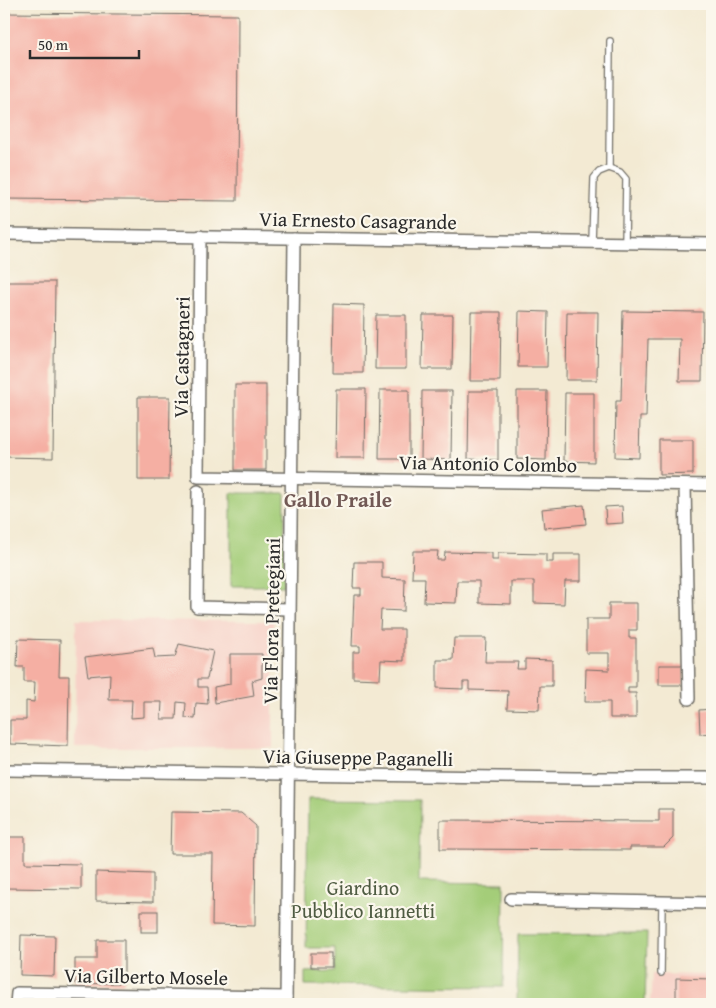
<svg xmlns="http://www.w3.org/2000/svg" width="716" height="1008" font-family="'Gentium Book Plus',serif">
<rect width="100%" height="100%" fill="#fbf7ec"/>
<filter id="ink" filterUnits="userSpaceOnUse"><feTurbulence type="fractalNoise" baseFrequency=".02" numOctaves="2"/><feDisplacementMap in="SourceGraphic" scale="10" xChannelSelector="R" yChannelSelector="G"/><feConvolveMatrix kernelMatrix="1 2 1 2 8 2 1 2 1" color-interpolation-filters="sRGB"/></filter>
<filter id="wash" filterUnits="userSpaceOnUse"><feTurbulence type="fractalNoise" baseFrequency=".0096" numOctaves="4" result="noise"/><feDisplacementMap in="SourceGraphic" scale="20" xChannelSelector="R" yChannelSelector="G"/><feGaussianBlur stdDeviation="1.12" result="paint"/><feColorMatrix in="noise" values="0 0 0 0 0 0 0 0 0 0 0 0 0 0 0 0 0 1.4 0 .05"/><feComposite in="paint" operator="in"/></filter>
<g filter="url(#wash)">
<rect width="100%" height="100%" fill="#f3ead3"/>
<g fill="#f7d1c7">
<path d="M76,620L273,621V748H75Z"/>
<path d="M652,974L712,975V1004H650Z"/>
</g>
<g fill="#a4cd79" stroke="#687c52">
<path d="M231,493H285L284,586H231Z"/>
<path d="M308,799L420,800L419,882L504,883L503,987L305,985V972L335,971V948H306Z"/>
<path d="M647,933L645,1004H517L518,934Z"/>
</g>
<g id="blocks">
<g fill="#f5afa3">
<path d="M4,13L238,15L237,201L4,199Z"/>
<path d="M4,282H55L53,458L4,457Z"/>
<path d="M334,304L364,305L363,373H333Z"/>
<path d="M519,311L548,312L547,367H518Z"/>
<path d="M623,311L703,312L702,381H679L680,339H648L646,417H640L639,458L615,457L616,401H621Z"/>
<path d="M471,312H501L500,381H470Z"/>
<path d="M567,312H598L597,380H566Z"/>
<path d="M376,315H406V369H375Z"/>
<path d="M423,315H453L452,369H422Z"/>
<rect x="235" y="385" width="31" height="85"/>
<path d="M336,389H366L365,458H335Z"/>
<path d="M380,390H409V459H379Z"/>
<path d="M422,391H452L451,460L421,459Z"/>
<path d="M469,391H498V460L468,459Z"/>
<path d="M517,391H547L546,460L517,459Z"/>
<path d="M565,393H594V462L564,461Z"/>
<path d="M138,397H170L169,480H138Z"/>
<path d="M659,440H693V474L659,475Z"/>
<path d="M708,440H712V468H709Z"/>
<path d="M584,505L586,524L544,528L542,509Z"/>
<path d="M622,506L623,523L606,524L605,507Z"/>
<path d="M413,551H438L437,560H444L445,552L492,553V560H498V553L546,554V562H553V554H581V581H565L564,604L534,603V581H511V604L479,603V581H457L456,603L424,602L425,578H412Z"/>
<path d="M354,562H382V578L405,579L404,611L381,610L380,629H404V661L381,660L380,679L353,678V652H360V646H352L354,595H361V588H353Z"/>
<path d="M609,603H637V630H629V638H636V687H628V693H636V718H610V702H585L586,669L609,670V653H586V619H609Z"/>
<path d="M454,638H486L485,662H518L517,669H525V659L552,660V686H540L539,710L507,709L508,691L469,690V682H463V689L437,688V660H453Z"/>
<path d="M18,639L60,640L59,676H69L68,746L10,744V720H26V701L34,702L35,682H24V667H17Z"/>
<path d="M179,644L213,651L207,679H198V687H207L208,704L196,703L195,719L185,718L186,703L177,702L176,719H161L162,702H144V717L131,718L132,700H109L110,674L88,676L85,657L153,648L155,658L175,657Z"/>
<path d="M230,654H262V678L252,681L254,696L215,703L214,687L230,684Z"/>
<rect x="659" y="665" width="25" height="20"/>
<path d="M712,709V733L700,734L699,710Z"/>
<path d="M659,809H673V838L664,847H630V850L440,849V820L659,821Z"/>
<path d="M171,812L241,813L256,826L255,926L212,925L213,854H170Z"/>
<path d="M4,837H25V863L81,864V889L4,888Z"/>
<path d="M96,872L153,874V902L96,901Z"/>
<rect x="141" y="911" width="17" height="21"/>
<path d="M21,935L55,936L54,976L20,975Z"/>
<path d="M97,940H124V983L75,984V959H97Z"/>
<rect x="311" y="953" width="20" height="14"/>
<path d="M676,978L712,979V1004H676Z"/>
</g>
</g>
</g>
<g filter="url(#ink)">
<use href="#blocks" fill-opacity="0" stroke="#716e66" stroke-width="1"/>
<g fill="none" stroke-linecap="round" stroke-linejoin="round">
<g stroke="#716e66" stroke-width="8">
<g id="service">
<path d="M609,168L610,41"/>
<path d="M592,242L594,178L599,172L609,168L620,172L626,179L625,243"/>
<path d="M661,973L662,903"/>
</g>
</g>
<g stroke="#716e66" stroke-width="14">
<g id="minor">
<path d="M4,234L712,244"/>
<path d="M200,236L198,477L712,485"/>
<path d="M685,485L689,699"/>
<path d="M198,491L197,607L289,609"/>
<path d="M4,770L576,778H712"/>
<path d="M511,899L712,903"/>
<path d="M16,1004L17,993L286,997"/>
<path d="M286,1004L294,238"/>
</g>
</g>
<use href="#service" stroke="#fff" stroke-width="5.5"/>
<use href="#minor" stroke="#fff" stroke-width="11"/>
</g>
</g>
<g text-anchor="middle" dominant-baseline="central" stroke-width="4.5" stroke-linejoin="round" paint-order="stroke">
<g font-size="20" fill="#2b2b2b" stroke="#fbf7ec">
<text transform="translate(358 220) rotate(1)">Via Ernesto Casagrande</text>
<text transform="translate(181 357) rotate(-89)">Via Castagneri</text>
<text transform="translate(488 463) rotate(1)">Via Antonio Colombo</text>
<text transform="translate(271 621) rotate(-89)">Via Flora Pretegiani</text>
<text transform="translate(358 757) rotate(1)">Via Giuseppe Paganelli</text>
<text transform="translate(146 976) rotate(1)">Via Gilberto Mosele</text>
</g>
<g font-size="20" fill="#4f5c42" stroke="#fbf7ec">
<text x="363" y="887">Giardino<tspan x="363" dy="23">Pubblico Iannetti</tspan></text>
</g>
<g font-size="21" font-weight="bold" fill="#725955" stroke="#fbf7ec">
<text x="338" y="499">Gallo Praile</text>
</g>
</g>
<rect width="716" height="1008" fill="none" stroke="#fbf7ec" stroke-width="20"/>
<path d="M30 50v8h109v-8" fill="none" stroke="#2b2b2b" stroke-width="2.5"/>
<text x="38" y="50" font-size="15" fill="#2b2b2b" stroke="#fbf7ec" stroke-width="4" paint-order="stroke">50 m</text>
</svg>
